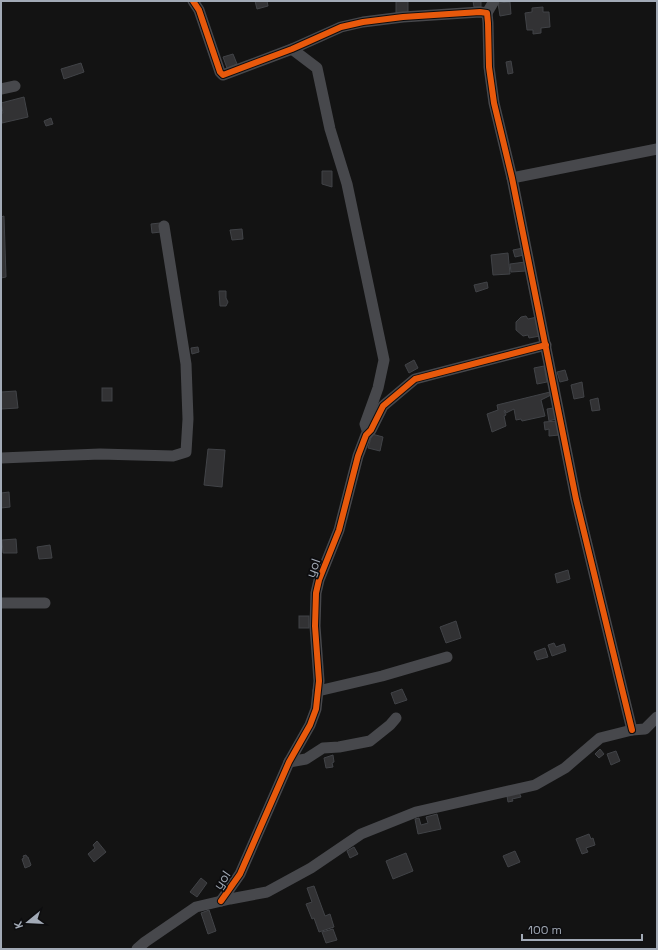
<svg xmlns="http://www.w3.org/2000/svg" width="658" height="950" font-family="'Space Grotesk',sans-serif">
<rect width="100%" height="100%" fill="#131313"/>
<g fill="#323234" stroke="#414347">
<path d="M255,1H267L268,6L257,9Z"/>
<rect x="396" y="1" width="12" height="12"/>
<path d="M473,1H481V7H474Z"/>
<path d="M510,2L511,14L500,16L498,3Z"/>
<path d="M543,7V12H549L550,27L541,28V33L533,34V30H527L525,13L532,12V8Z"/>
<path d="M233,54L237,64L227,68L223,57Z"/>
<path d="M511,61L513,73L508,74L506,62Z"/>
<path d="M81,63L84,72L64,79L61,69Z"/>
<path d="M24,97L28,117L2,123L1,113H3L1,103Z"/>
<path d="M51,118L53,124L46,126L44,121Z"/>
<path d="M322,171H332V187L322,184Z"/>
<path d="M4,216L6,277L1,278V217Z"/>
<path d="M160,223L161,232L152,233L151,224Z"/>
<path d="M242,229L243,239L232,240L230,230Z"/>
<path d="M523,248L524,255L515,257L513,250Z"/>
<path d="M508,253L510,274L493,275L491,255Z"/>
<path d="M525,262L526,271L511,272L510,264Z"/>
<path d="M487,282L488,288L476,292L474,285Z"/>
<path d="M219,291H226V298L228,302L226,306H220Z"/>
<path d="M526,316L528,319L537,317L540,336L529,338L528,335L523,336L516,330V322L521,317Z"/>
<path d="M198,347L199,352L192,354L191,348Z"/>
<path d="M414,360L418,368L409,373L405,365Z"/>
<path d="M544,366L547,382L537,384L534,368Z"/>
<path d="M565,370L568,380L560,382L557,372Z"/>
<path d="M582,382L584,397L574,399L571,385Z"/>
<rect x="102" y="388" width="10" height="13"/>
<path d="M16,391L18,408L1,409V392Z"/>
<path d="M550,392L551,395L541,400L545,416L522,421L521,419L516,420L514,409L506,413L505,410L504,411L506,415L504,416L506,426L492,432L487,414L498,410L497,405Z"/>
<path d="M598,398L600,410L592,411L590,400Z"/>
<path d="M553,408L556,419L549,421L547,409Z"/>
<path d="M558,421L559,435L549,436V429L545,430L544,422Z"/>
<path d="M372,434L383,437L380,451L368,448Z"/>
<path d="M208,449L225,450L222,487L204,485Z"/>
<path d="M9,492L10,507L1,508V493Z"/>
<path d="M16,539L17,553H3L2,540Z"/>
<path d="M50,545L52,558L39,559L37,547Z"/>
<path d="M568,570L570,579L557,583L555,574Z"/>
<rect x="299" y="616" width="10" height="12"/>
<path d="M456,621L461,638L446,643L440,627Z"/>
<path d="M554,643L556,647L564,644L566,651L552,656L548,645Z"/>
<path d="M545,648L548,657L537,660L534,652Z"/>
<path d="M402,689L407,700L395,704L391,693Z"/>
<path d="M600,749L604,754L599,758L595,754Z"/>
<path d="M616,751L620,761L611,765L607,754Z"/>
<path d="M333,755L334,762L332,763L333,767L326,768L324,758Z"/>
<path d="M519,792L521,797L512,799L513,801L508,802L507,796Z"/>
<path d="M437,814L441,829L418,834L415,819L419,818L421,825L428,823L426,817Z"/>
<path d="M589,834L591,839L593,838L595,845L586,848L588,852L582,854L576,839Z"/>
<path d="M97,841L106,852L94,862L88,854L95,848L93,845Z"/>
<path d="M354,847L358,854L350,858L347,851Z"/>
<path d="M515,851L520,862L508,867L503,856Z"/>
<path d="M406,853L413,871L393,879L386,861Z"/>
<path d="M26,855L27,857H28L31,865L30,866L25,868L22,859L24,858L23,856Z"/>
<path d="M201,878L207,883L197,897L190,892Z"/>
<path d="M314,886L325,916L330,914L334,927L319,932L314,918L312,919L306,904L312,902L307,888Z"/>
<path d="M209,910L216,931L208,934L201,913Z"/>
<path d="M333,929L337,940L326,943L322,932Z"/>
</g>
<g fill="none" stroke-linecap="round" stroke-linejoin="round">
<g stroke="#47484c" stroke-width="11">
<path d="M193,1L199,10L220,72L223,75L292,49L341,27L363,22L403,17L480,12L487,13L488,23L489,67L494,103L512,178L576,499L632,730"/>
<path d="M487,13L494,1"/>
<path d="M292,49L317,68L330,129L347,184L384,360L378,388L365,424L368,433"/>
<path d="M1,89L15,86"/>
<path d="M512,178L657,149"/>
<path d="M1,458L100,454L173,456L186,452L188,419L186,364L164,226"/>
<path d="M1,603H45"/>
<path d="M318,691L382,676L447,657"/>
<path d="M289,762L306,759L323,748L339,747L370,741L390,725L396,718"/>
<path d="M221,901L240,874L289,762L310,725L316,709L319,681L315,626L316,593L319,580L339,530L358,456L366,435L371,430L383,406L415,379L546,345"/>
<path d="M137,949L145,942L196,907L230,899L267,892L311,868L361,834L416,812L535,785L565,768L600,738L632,730L645,729L657,717"/>
</g>
<g stroke="#0d0d0f" stroke-width="8">
<g id="cycleway">
<path d="M193,1L199,10L220,72L223,75L292,49L341,27L363,22L403,17L480,12L487,13L488,23L489,67L494,103L512,178L576,499L632,730"/>
<path d="M221,901L240,874L289,762L310,725L316,709L319,681L315,626L316,593L319,580L339,530L358,456L366,435L371,430L383,406L415,379L546,345"/>
</g>
</g>
<use href="#cycleway" stroke="#e8590c" stroke-width="6"/>
</g>
<g text-anchor="middle" dominant-baseline="central" stroke-width="3.5" stroke-linejoin="round" paint-order="stroke">
<g font-size="13" fill="#a2aab6" stroke="#0d0d0f">
<text transform="translate(313 568) rotate(-70)">yol</text>
<text transform="translate(222 880) rotate(-55)">yol</text>
</g>
</g>
<rect width="658" height="950" fill="none" stroke="#a2aab6" stroke-width="4"/>
<g transform="translate(28 922) rotate(252)" stroke="#0d0d0f" stroke-width="3" paint-order="stroke">
<path d="M0-3L7 15L0 10L-7 15Z" fill="#a2aab6"/>
<text y="-6" font-size="11" font-weight="bold" text-anchor="middle" fill="#a2aab6">K</text>
</g>
<path d="M522 934v6h120v-6" fill="none" stroke="#a2aab6" stroke-width="2"/>
<text x="528" y="934" font-size="12" fill="#a2aab6" stroke="#0d0d0f" stroke-width="3" paint-order="stroke">100 m</text>
</svg>
